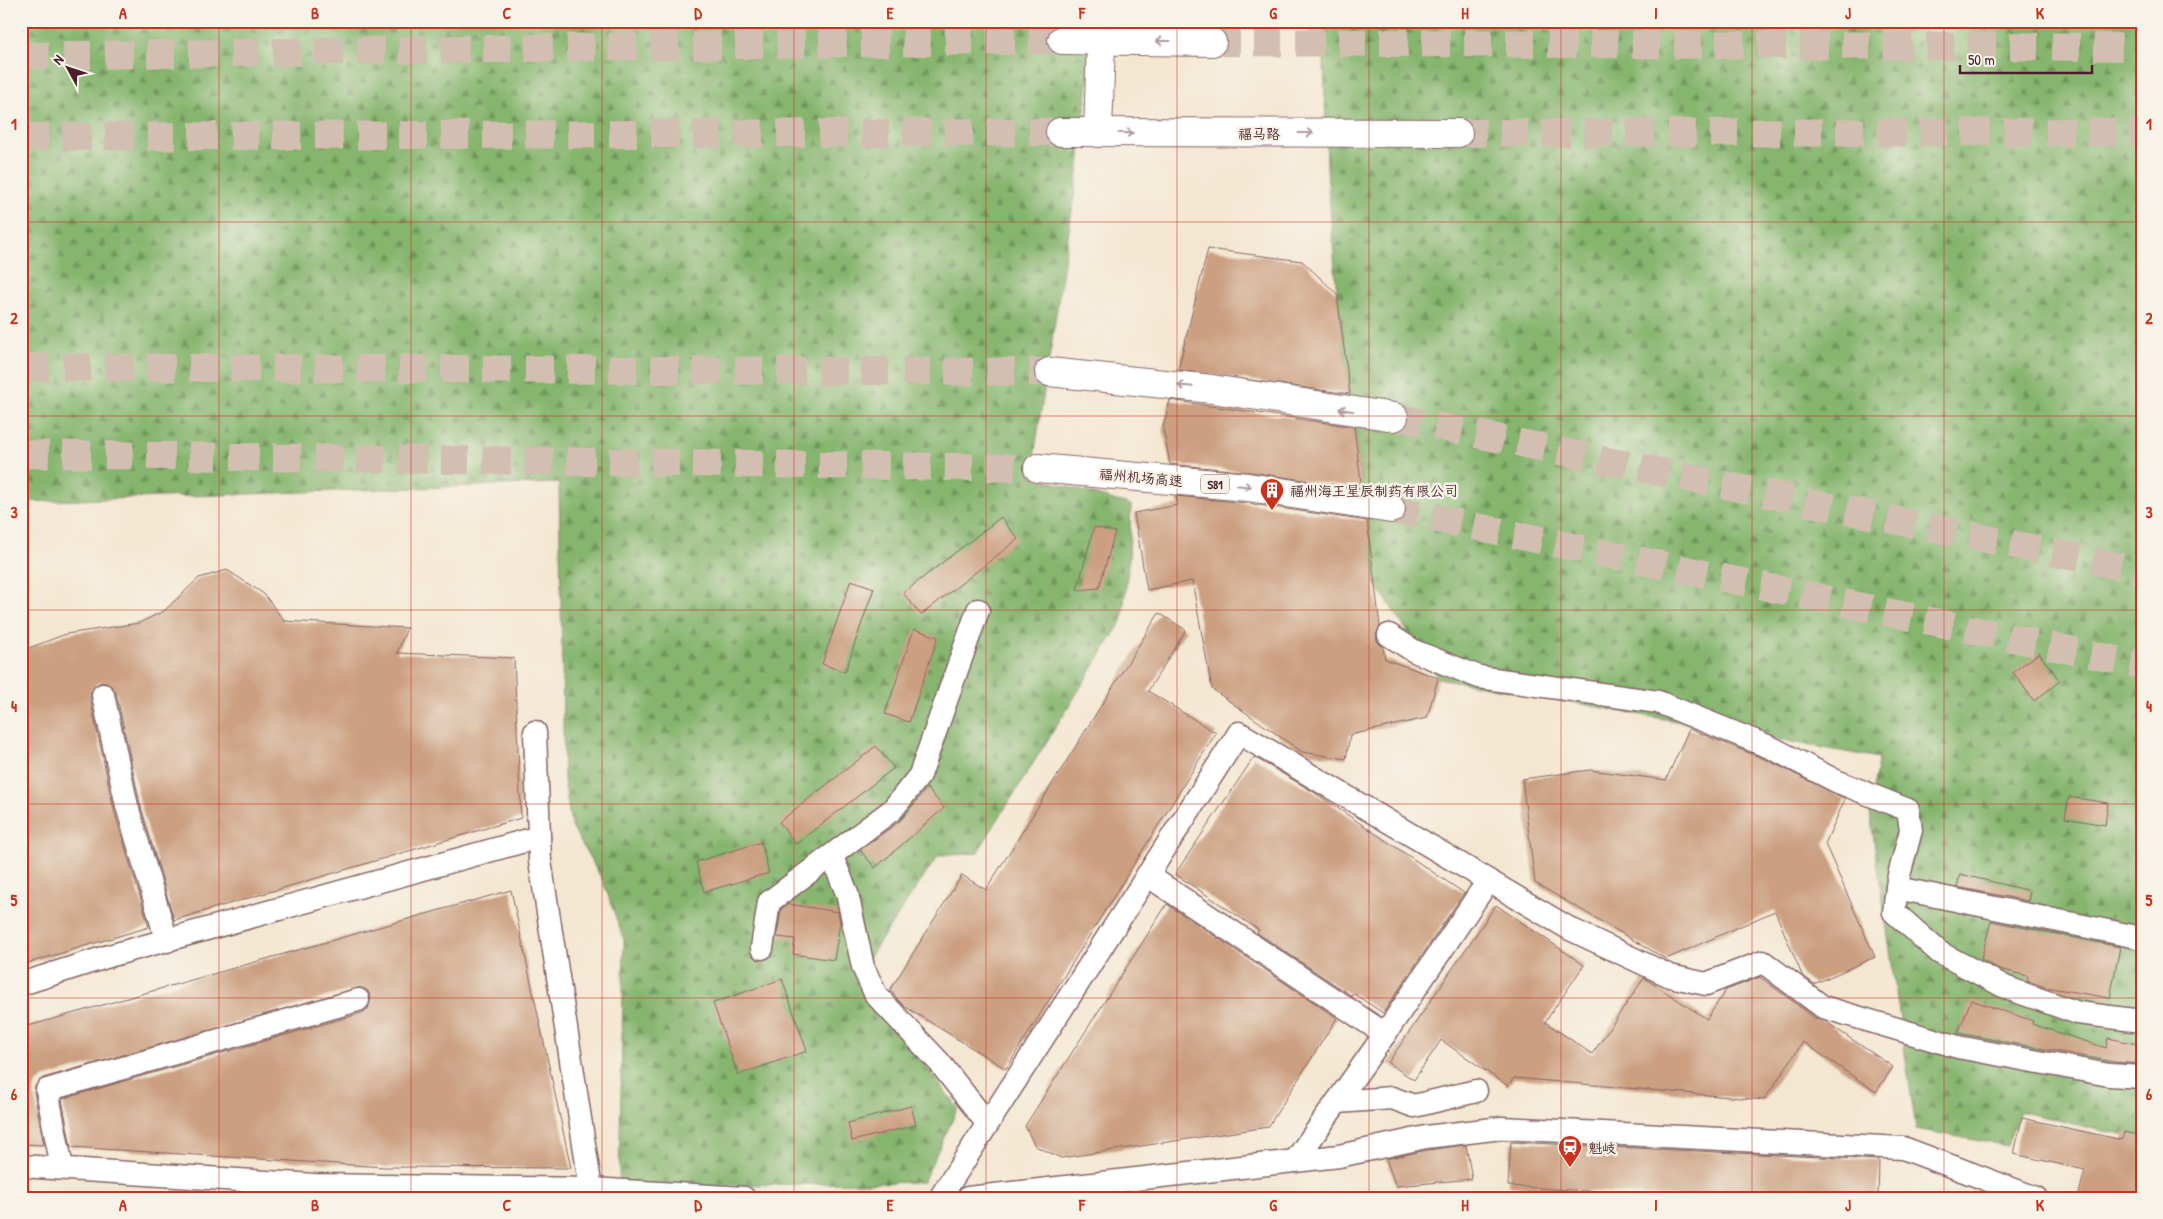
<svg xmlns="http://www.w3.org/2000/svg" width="2163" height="1219" font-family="'Patrick Hand','LXGW WenKai TC',sans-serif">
<defs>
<pattern id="forest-firs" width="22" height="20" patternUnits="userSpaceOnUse" patternTransform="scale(1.25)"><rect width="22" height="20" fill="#86b56e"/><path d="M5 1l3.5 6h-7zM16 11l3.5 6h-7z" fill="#70935b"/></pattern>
</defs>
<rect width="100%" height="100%" fill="#f7f3e8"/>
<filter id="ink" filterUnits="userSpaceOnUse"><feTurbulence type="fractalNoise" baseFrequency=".02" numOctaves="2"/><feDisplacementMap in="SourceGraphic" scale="10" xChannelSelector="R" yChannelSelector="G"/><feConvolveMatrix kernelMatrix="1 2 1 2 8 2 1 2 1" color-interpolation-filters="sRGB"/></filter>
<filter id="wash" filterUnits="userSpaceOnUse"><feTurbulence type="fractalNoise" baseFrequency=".0096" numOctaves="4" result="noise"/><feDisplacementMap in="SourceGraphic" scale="20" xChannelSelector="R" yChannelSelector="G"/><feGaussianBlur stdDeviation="1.12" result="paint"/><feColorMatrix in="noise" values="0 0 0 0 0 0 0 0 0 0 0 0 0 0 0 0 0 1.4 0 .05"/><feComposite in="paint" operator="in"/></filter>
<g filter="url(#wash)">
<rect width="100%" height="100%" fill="#f4e7d2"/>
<g fill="url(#forest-firs)" stroke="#686a4c">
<path d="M21,21H1293L1094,24L1080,159L1031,476L1131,505L1129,559L1122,621L977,853L938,856L856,977L958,1108L923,1182L619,1187L624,940L603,881L571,825L564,779L559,483L21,502Z"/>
<path d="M1323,21H2142V1140L2019,1111L2007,1146L1916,1129L1869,807L1879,758L1438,678L1374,581L1337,294L1327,168Z"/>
</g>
<g id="blocks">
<g fill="#cb9f80">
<path d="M1208,249L1302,261L1337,294L1350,394L1178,370Z"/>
<path d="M1170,400L1354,427L1362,489L1250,472L1170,464L1163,428Z"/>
<path d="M1176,496L1246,503L1367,521L1380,626L1376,634L1377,641L1383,647L1385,659L1438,678L1427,718L1350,735L1346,759L1302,752L1212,689L1192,581L1147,590L1134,513L1178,505Z"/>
<path d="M1001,517L1018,539L921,615L903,593Z"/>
<path d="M1094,527L1115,532L1099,588L1077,590Z"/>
<path d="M227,570L264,594L284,621L407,628L397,653L514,658L521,818L174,920L140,803L116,692L107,683L100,682L91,691L90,698L114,810L149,927L21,965V651L66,634L139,623L164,611L199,578Z"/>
<path d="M851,580L874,588L845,672L822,664Z"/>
<path d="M1159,613L1186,630L1148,691L1216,733L1006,1069L904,1006L890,990L962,875L986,890Z"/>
<path d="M914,629L938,637L909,722L885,714Z"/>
<path d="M2039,653L2060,681L2034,701L2013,672Z"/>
<path d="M1689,729L1767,760L1845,799L1825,844L1875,957L1814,984L1802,975L1775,911L1666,959L1535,883L1522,779L1590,770L1666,780Z"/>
<path d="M876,746L894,768L796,844L779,822Z"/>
<path d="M1254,757L1312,791L1464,893L1383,1013L1353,993L1352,996L1257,933L1259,930L1175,874Z"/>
<path d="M927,788L944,808L875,868L860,850L900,821Z"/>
<path d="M2069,797L2108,803L2105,825L2065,818Z"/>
<path d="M761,842L769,873L704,892L696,862Z"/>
<path d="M1960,874L2030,891L2028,901L1957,887Z"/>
<path d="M511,890L571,1168L385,1167L71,1147L62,1099L362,1013L368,1009L371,997L367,990L361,987L43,1078L35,1086L34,1092L44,1145L21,1144V1028Z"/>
<path d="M788,904L838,912L840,922L834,960L793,954L795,939L777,937L781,909Z"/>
<path d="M1167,904L1337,1018L1268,1127L1061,1158L1035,1146L1025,1126Z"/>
<path d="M1496,905L1584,965L1545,1022L1592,1054L1644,978L1707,1019L1726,990L1760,977L1815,1018L1826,1022L1893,1067L1876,1092L1803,1042L1764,1100L1514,1078L1508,1086L1441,1040L1414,1080L1388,1063Z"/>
<path d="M1991,921L2120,947L2110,998L2045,987L2027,981L2028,976L1999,969L1981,959Z"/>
<path d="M782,979L807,1051L738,1075L713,1003Z"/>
<path d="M1971,1000L2033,1021L2032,1024L2106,1048L2108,1038L2142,1045V1064L2114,1062L1958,1033Z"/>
<path d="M911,1106L916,1125L852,1141L848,1123Z"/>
<path d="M2022,1118L2122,1140L2124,1132L2142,1136V1198H2078L2085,1170L2014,1154Z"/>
<path d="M1511,1142L1879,1160L1878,1198H1697L1508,1186Z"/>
<path d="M1466,1145L1472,1179L1396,1186L1386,1159L1428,1150Z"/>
</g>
</g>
</g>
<g filter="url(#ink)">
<use href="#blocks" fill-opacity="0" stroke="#866565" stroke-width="1"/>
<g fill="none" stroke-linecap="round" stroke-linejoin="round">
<g stroke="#d2bfb1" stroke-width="28" stroke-dasharray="28 14" stroke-linecap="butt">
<path d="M1212,42L2142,47"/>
<path d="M21,56L1062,40"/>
<path d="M1458,133L2142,132"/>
<path d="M21,137L1060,132"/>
</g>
<g stroke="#d2bfb1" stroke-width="28" stroke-dasharray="28 14" stroke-linecap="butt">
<path d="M21,367L1049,372"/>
<path d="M1394,417L2142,571"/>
<path d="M21,454L1038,468"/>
<path d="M1391,509L2142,665"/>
</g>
<g stroke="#866565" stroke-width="25">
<g id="minor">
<path d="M1389,635L1414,651L1479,677L1658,702L1772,748L1836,781L1908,810L1911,830L1898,879L1894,912L1940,953L2007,988L2078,1013L2142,1021"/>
<path d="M103,695L127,806L167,941"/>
<path d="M535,732L540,861L591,1189"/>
<path d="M832,857L847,893L863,967L876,995L939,1062L987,1123"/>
<path d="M1147,875L1385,1034"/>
<path d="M1897,888L2142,938"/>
<path d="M762,948L769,902L892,810L920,775L978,610"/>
<path d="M21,984L109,956L539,837"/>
<path d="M1337,1102L1392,1098L1414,1106L1476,1091"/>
<path d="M1295,1161L1385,1034L1488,881"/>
<path d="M21,1166L315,1185L591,1189L744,1198"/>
<path d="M62,1168L47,1090L358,1000"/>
<path d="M940,1198L1239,733L1570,929L1670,976L1706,984L1763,962L1823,1007L1958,1047L2109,1075L2142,1077"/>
<path d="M968,1198L1339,1156L1426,1137L1502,1128L1903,1148L2036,1198"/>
</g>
</g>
<g stroke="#866565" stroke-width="30">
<g id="major">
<path d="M1062,40L1212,42"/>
<path d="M1060,132L1458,133"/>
<path d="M1098,133L1101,41"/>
</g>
</g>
<g stroke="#866565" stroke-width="30">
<g id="highway">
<path d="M1049,372L1212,389L1394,417"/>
<path d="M1038,468L1248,487L1391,509"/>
</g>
</g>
<use href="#minor" stroke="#fff" stroke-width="22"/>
<use href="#major" stroke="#fff" stroke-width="28"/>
<use href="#highway" stroke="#fff" stroke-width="28"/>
</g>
<defs><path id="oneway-shaft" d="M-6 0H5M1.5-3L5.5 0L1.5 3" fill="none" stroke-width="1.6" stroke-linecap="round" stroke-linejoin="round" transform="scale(1.25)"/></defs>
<g stroke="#ae9aa0">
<use href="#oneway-shaft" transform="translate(1163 41) rotate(-180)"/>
<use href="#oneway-shaft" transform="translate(1126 133)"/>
<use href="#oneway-shaft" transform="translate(1306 133)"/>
<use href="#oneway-shaft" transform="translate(1185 386) rotate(-174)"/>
<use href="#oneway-shaft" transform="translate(1346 410) rotate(-171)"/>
<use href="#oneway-shaft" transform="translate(1244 486) rotate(6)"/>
</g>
</g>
<path fill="none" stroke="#c8321e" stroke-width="1" stroke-opacity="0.55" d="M219,21V1198M411,21V1198M602,21V1198M794,21V1198M986,21V1198M1177,21V1198M1369,21V1198M1561,21V1198M1752,21V1198M1944,21V1198M21,222H2142M21,416H2142M21,610H2142M21,804H2142M21,998H2142"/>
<defs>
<g id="building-pin" transform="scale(1.25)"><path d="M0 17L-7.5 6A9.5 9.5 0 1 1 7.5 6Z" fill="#c8321e" stroke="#f7f3e8"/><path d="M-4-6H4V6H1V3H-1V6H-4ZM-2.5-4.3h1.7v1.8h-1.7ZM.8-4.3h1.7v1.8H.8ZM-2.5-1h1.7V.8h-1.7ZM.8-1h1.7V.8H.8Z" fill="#fff"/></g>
<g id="station-pin" transform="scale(1.25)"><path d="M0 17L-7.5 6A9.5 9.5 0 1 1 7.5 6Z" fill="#c8321e" stroke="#f7f3e8"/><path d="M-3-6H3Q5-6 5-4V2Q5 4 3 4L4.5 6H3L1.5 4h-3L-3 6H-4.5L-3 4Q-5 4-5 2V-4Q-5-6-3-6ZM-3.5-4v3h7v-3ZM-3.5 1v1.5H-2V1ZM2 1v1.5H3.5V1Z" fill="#fff"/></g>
</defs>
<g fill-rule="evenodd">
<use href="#building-pin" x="1272" y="490"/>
<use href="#station-pin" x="1570" y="1147"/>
</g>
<g text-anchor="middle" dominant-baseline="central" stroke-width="5" stroke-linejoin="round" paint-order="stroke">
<rect fill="#f7f3e8" stroke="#7e5f64" stroke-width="1" x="1201" y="474.5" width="28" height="19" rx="4"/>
<g font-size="12" font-weight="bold" fill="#4a1f2b">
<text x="1215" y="484">S81</text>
</g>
<g font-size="14" fill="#4a1f2b" stroke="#f7f3e8">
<text x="1259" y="133">福马路</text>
<text transform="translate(1141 477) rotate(5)">福州机场高速</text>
</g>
<g font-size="14" fill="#4a1f2b" stroke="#f7f3e8" text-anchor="start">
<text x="1290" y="490">福州海王星辰制药有限公司</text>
<text x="1588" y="1147">魁岐</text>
</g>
</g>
<rect width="2163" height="1219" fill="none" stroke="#f7f3e8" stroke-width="55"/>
<g transform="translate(68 68) rotate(310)" stroke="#f7f3e8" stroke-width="4" paint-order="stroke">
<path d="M0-4L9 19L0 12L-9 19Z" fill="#4a1f2b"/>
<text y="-8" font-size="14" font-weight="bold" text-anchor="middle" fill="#4a1f2b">N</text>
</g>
<path d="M1960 65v8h132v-8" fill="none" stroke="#4a1f2b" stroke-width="2.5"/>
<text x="1968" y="65" font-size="15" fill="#4a1f2b" stroke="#f7f3e8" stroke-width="4" paint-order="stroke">50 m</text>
<rect x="28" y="28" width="2108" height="1164" fill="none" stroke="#c8321e" stroke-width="2"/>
<g font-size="16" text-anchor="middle" font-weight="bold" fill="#c8321e">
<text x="123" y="19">A</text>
<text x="315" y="19">B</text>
<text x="507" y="19">C</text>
<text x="698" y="19">D</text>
<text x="890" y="19">E</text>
<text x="1082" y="19">F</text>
<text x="1273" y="19">G</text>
<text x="1465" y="19">H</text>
<text x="1656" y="19">I</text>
<text x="1848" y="19">J</text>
<text x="2040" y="19">K</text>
<text x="14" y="130">1</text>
<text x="2149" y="130">1</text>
<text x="14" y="324">2</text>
<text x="2149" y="324">2</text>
<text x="14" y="518">3</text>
<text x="2149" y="518">3</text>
<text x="14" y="712">4</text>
<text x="2149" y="712">4</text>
<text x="14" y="906">5</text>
<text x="2149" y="906">5</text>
<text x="14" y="1100">6</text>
<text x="2149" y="1100">6</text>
<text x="123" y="1211">A</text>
<text x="315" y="1211">B</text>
<text x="507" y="1211">C</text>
<text x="698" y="1211">D</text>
<text x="890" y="1211">E</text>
<text x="1082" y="1211">F</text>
<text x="1273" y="1211">G</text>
<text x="1465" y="1211">H</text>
<text x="1656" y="1211">I</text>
<text x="1848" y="1211">J</text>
<text x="2040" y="1211">K</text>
</g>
</svg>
